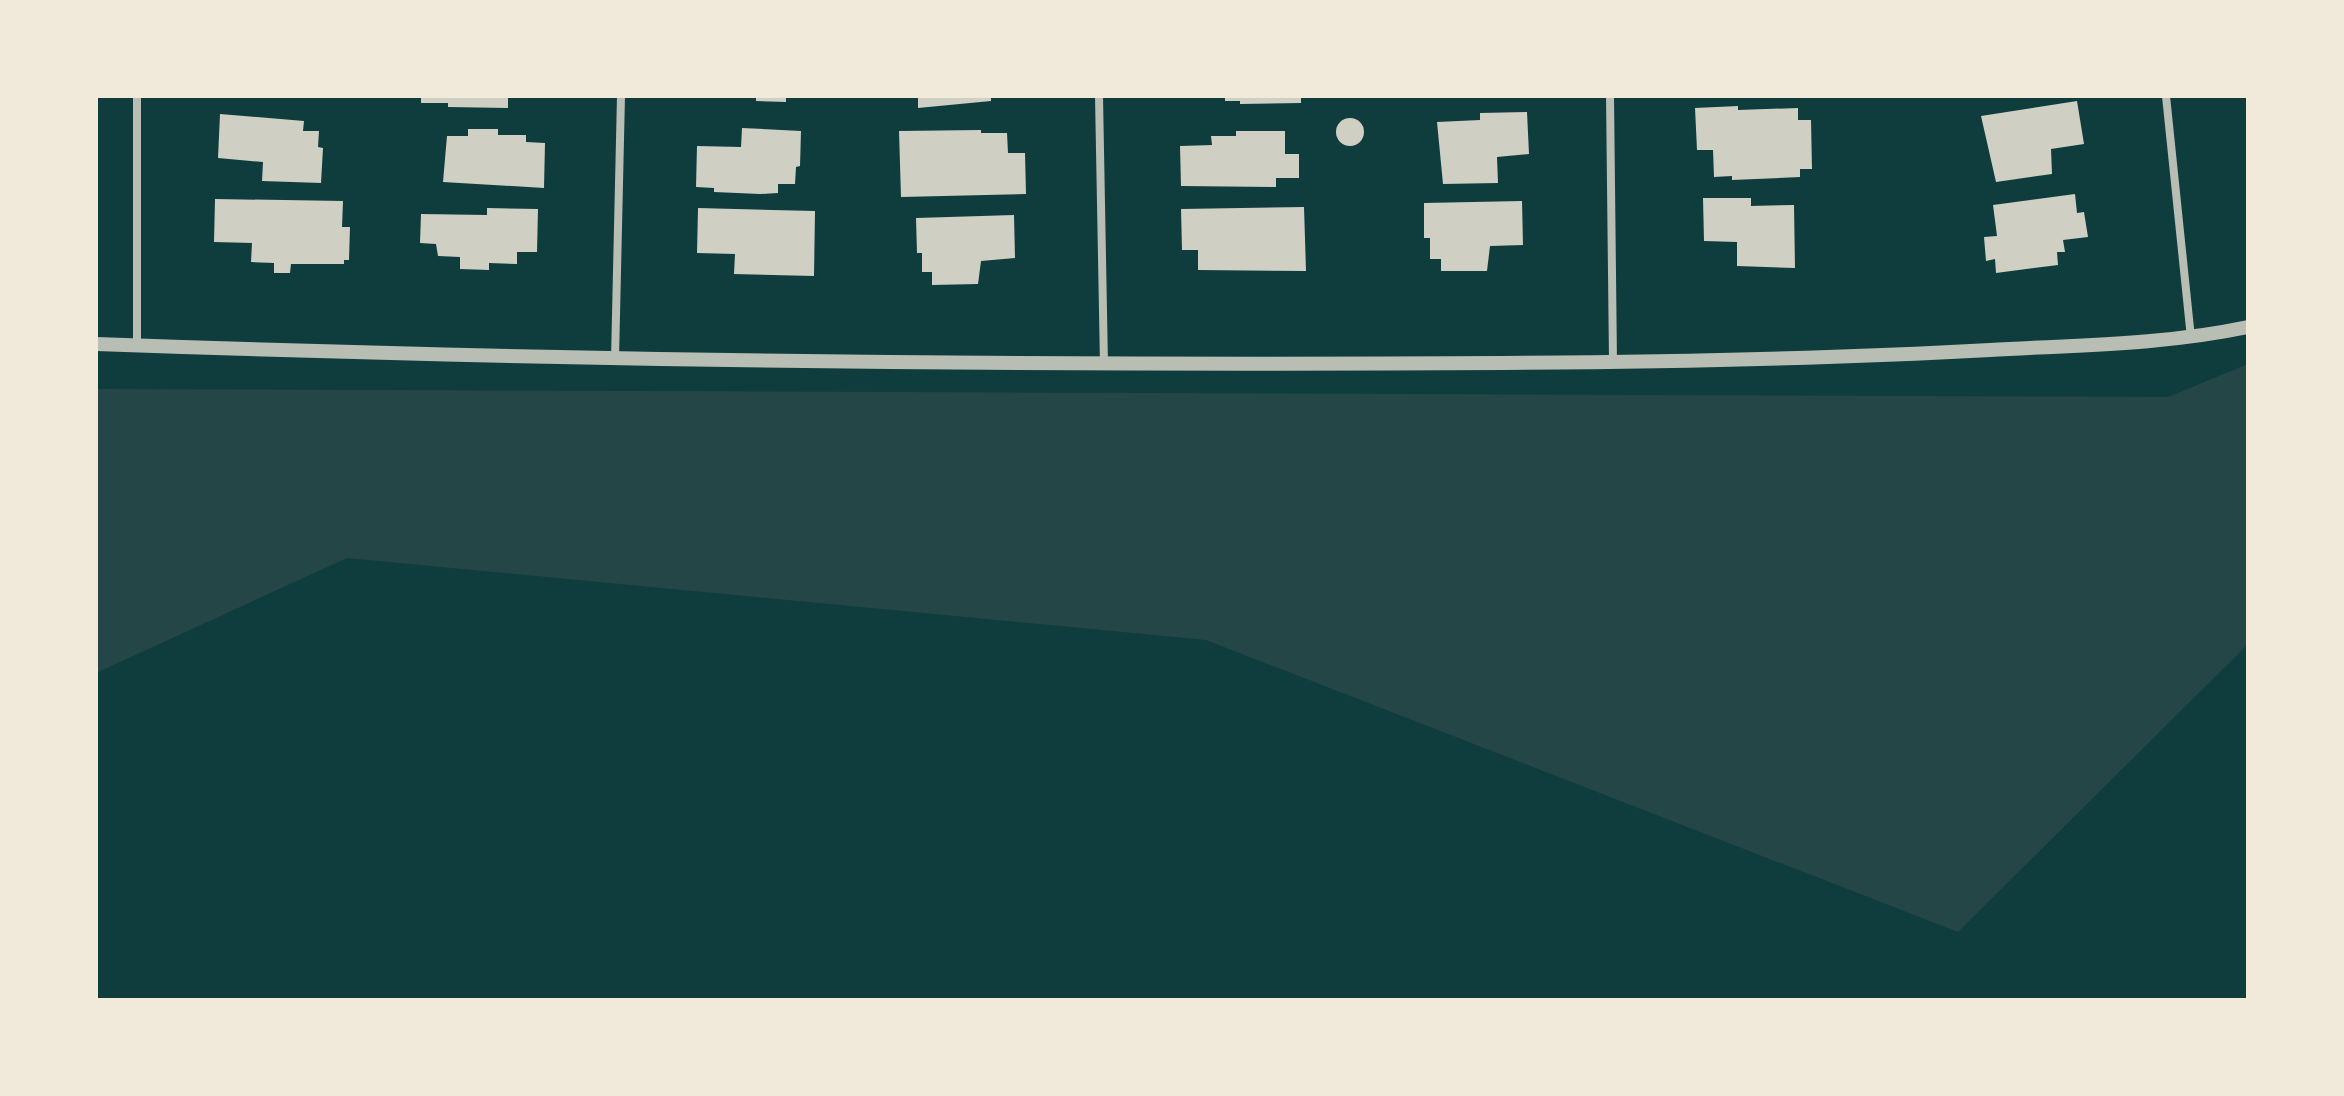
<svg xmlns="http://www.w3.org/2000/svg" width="2344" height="1096" font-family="Overpass,sans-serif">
<rect width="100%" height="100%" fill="#0f3d3e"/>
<path fill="#244646" d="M2248,364V644L1958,932L1206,640L347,558L96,673V389L2168,397Z"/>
<g fill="#cfcfc3">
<path d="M421,96H508V108L448,107V103H421Z"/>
<path d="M756,96H786V102L756,101Z"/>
<path d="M918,96H991V101L918,108Z"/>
<path d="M1225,96H1301V103L1240,104V101H1225Z"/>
<path d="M2077,101L2084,144L2051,149L2052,174L1996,182L1981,116Z"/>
<path d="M1738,106V110L1798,108V120H1811L1812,169H1800V177L1732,180V176L1714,177L1713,150H1697L1695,108Z"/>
<path d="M1527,112L1529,154L1497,157L1498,183L1443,184L1437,122L1480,120V113Z"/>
<path d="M220,114L304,121L303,131H319L318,147L323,148L321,183L262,181L263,162L218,158Z"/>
<circle cx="1350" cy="132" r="14"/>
<path d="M742,128L801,131L800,166L796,167L795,184H778V193L760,194L714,192V188L696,187L697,146L741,147Z"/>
<path d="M468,129H498V135H526V142L545,143L544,188L443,182L447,136H468Z"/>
<path d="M981,130V133H1007L1008,153H1025L1026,194L901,197L899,131Z"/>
<path d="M1236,131H1285V154H1299V178H1276V187L1181,186L1180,146L1212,145L1211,136H1236Z"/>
<path d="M2075,194L2077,213L2084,212L2088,237L2063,240L2065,252H2057L2058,265L1996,273L1995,259L1986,261L1984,237L1997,236L1993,205Z"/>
<path d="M1703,198H1751V206L1794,205L1795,268L1737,266V242L1704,241Z"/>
<path d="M215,199L343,201L342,227H350L349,260H344V264H291L290,273H274V263L251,262L252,243L214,242Z"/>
<path d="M1522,201L1523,245L1490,246L1487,271H1441V259H1430V238H1424V203Z"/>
<path d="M1304,207L1306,271L1198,270V250H1182L1181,209Z"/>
<path d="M487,208L538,209L537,252H517V264L489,263V270L460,269V257L438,256L436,244L420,243L421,214L487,215Z"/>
<path d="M698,208L815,211L814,276L734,274L735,254L697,253Z"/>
<path d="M1014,215L1015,258L981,261L978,284L932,285V272H922V253H917L916,218Z"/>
</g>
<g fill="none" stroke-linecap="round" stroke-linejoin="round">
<g stroke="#b8beb3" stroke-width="8">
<path d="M137,96V346"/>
<path d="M1099,96L1104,365"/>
<path d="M1610,96L1613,362"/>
<path d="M2166,96L2191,338"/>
<path d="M615,359L621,96"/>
</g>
<path stroke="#b8beb3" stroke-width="14" d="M96,344C565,361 1034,366 1503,363C1665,362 1828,359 1990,350C2076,345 2163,345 2248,327"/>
</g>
<rect width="2344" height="1096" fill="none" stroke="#f1e9da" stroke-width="196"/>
</svg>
